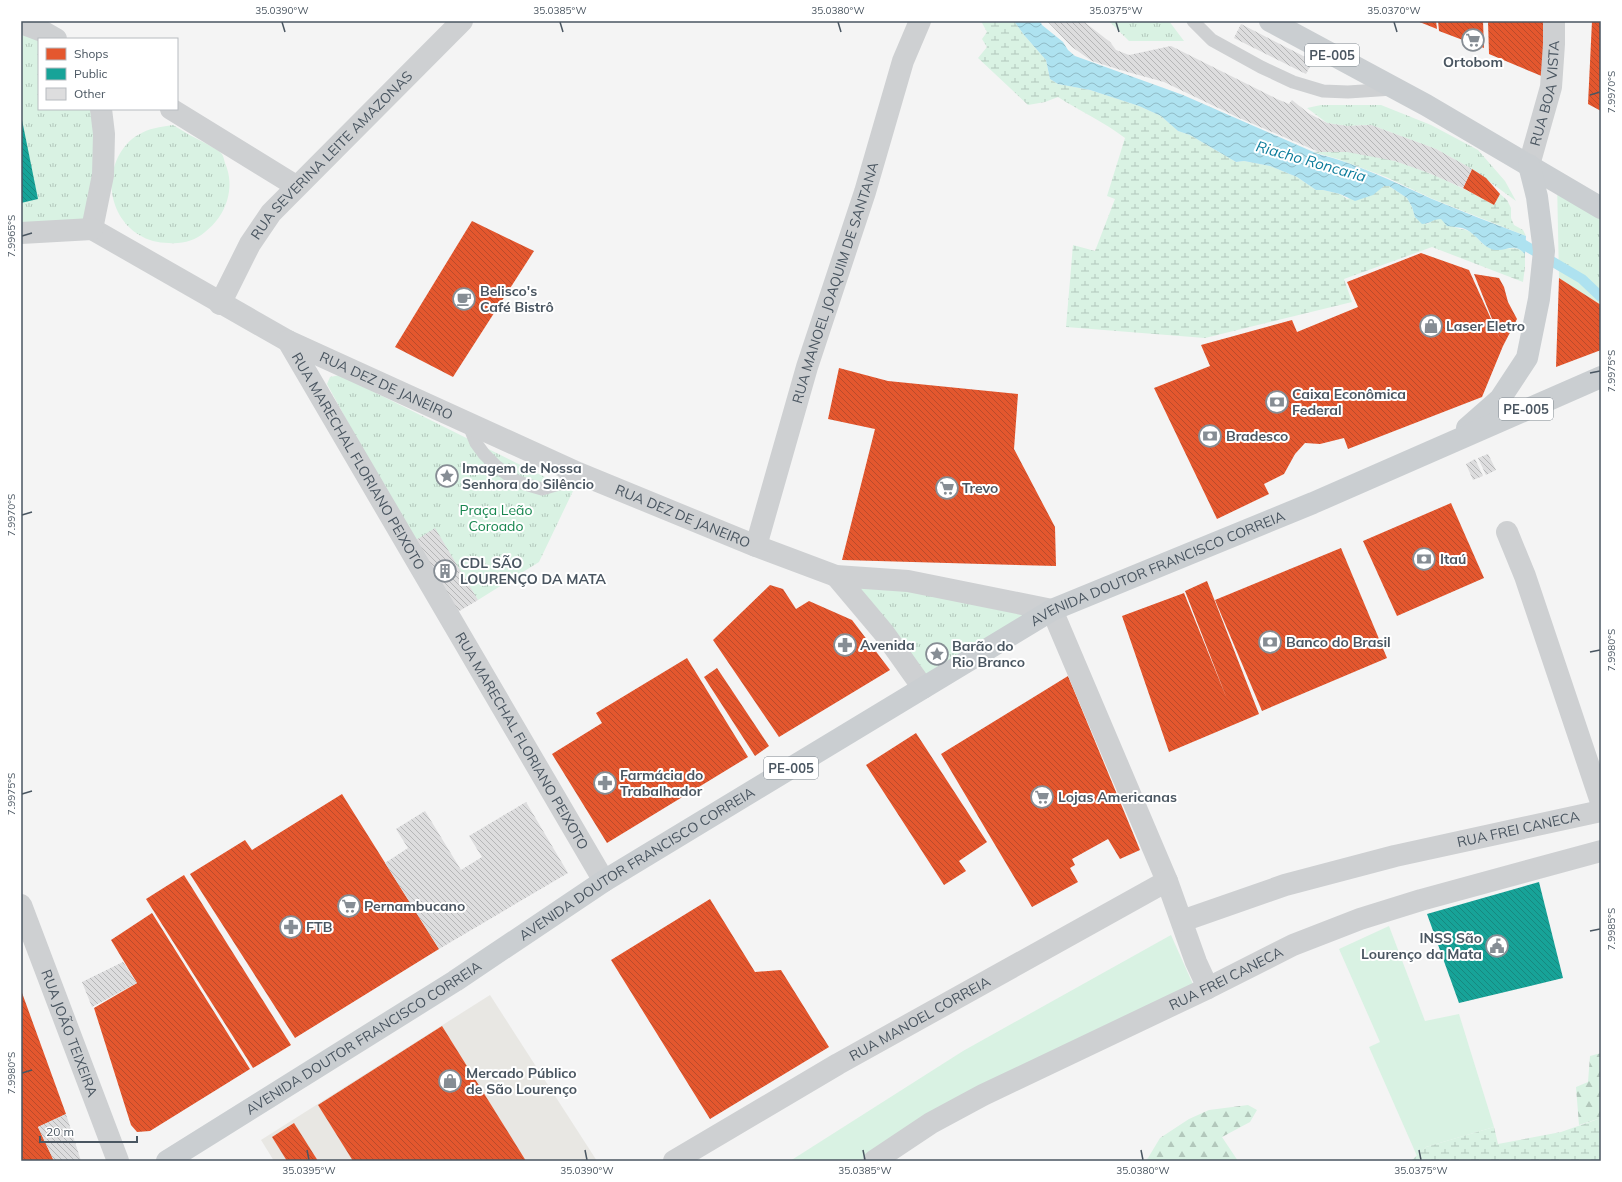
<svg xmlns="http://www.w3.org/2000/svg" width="1622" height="1182" font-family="Mulish,sans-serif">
<defs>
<pattern id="forest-firs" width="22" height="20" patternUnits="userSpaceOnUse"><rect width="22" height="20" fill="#d9f2e3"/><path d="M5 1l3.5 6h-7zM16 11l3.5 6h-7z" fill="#b2c7bb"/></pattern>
<pattern id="wetland-marsh" width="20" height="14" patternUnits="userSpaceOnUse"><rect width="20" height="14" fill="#d9f2e3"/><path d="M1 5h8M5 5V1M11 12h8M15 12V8" fill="none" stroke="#b2c7bb"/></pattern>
<pattern id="park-tufts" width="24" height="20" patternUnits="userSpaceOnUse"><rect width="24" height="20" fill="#d9f2e3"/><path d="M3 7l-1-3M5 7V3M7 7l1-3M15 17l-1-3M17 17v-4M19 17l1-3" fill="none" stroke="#b2c7bb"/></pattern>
<pattern id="water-waves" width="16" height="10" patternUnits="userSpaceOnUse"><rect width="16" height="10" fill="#aee2f0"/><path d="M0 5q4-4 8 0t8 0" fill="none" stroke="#90bac6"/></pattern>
<pattern id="shops-back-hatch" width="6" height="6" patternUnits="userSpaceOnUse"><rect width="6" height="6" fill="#e4572e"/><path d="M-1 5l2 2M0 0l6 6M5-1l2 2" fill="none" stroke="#bb4b2b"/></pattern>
<pattern id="public-back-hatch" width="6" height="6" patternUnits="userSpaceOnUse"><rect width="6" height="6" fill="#17a398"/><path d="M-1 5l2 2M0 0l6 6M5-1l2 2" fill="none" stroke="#17887f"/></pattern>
<pattern id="building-back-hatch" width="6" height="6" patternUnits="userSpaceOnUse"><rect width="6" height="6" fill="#ddddde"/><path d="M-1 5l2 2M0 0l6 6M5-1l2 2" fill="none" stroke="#b5b6b7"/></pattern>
</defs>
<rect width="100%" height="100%" fill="#f4f4f4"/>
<path fill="#e8e7e3" d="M490,995L597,1161H274L261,1140Z"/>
<g fill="#d9f2e3">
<path d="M1389,926L1425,1021L1459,1014L1494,1127L1426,1147L1417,1156L1369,1047L1380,1042L1339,949Z"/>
<path d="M1171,935L1196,991L867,1161H790L963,1051Z"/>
</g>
<g fill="url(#forest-firs)">
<path d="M1601,1053V1118L1579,1125L1576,1087L1588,1082L1590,1056Z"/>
<path d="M1248,1105L1257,1110L1250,1122L1222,1137L1238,1161H1144L1148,1158L1160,1138L1189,1119L1209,1110Z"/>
</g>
<g fill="url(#wetland-marsh)">
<path d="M981,21H1014L1024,35L1046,60L1050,79L1058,84L1090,90L1139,106L1161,116L1178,131L1190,135L1236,162L1244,161L1270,166L1297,177L1316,190H1323L1340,194L1347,199L1379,189L1384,186H1389L1407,198L1412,207L1415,217L1427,224C1430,223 1433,219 1435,219C1443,216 1450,226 1457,228C1464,230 1468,229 1474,235C1479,239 1482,245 1488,247C1500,254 1514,242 1525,254V267L1523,282L1432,247L1344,279L1352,302L1205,338L1066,327L1073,245L1095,251L1115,199L1107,196L1125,138C1104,122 1080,111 1058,97L1045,102L1028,105L978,58L987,47L982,39L987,32Z"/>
<path d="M1314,152C1371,144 1445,177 1494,205L1500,194L1507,200L1511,208V218L1514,225L1523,230L1526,236L1433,199L1386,177L1338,159Z"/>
<path d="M1601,1118V1161H1411L1426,1147L1494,1127L1498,1144L1561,1132Z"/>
</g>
<g fill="url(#park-tufts)">
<path d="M1109,21H1169L1184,41H1129Z"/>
<path d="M21,33L39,41V109H92L95,133L94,174L84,220L21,223Z"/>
<path d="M1321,105H1381L1431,125L1478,150L1505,181L1516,201L1472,169L1436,149L1371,125L1347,126L1327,123L1307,108Z"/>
<path d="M173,125C184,132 195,138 207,144C211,147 217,149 220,152C223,154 224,159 225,163C236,188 226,216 205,232C195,241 182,244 169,243C124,243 99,196 118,157C122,149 130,139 138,135C149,128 160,127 173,125Z"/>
<path d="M1557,181L1601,206V305L1559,278Z"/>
<path d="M340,375L573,491L539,562L478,600L435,529L413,542L327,384L330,377Z"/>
<path d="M836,576L1052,610L923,688Z"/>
</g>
<path fill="url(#water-waves)" d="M1014,21H1040L1042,25L1063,42L1068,50L1075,56L1183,95L1318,154C1358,164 1394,182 1432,199C1463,212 1495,224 1526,236L1525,254C1514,242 1507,251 1496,250C1483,249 1477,234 1465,229C1460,227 1452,227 1447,226L1441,219C1433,219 1430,224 1422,224L1415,217L1412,207L1407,198L1389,186H1384L1373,195L1355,201L1340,194L1323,190H1316L1297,177L1270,166L1244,161L1236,162L1190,135L1178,131L1161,116L1139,106L1090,90L1058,84L1050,79L1046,60L1024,35Z"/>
<g fill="url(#shops-back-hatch)">
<path d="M1417,21H1436L1437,29Z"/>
<path d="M1438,21H1483L1484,48L1439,31Z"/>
<path d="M1488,21H1543L1544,77L1489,54Z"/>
<path d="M1592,21H1601V111L1588,104Z"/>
<path d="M1472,169L1486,178L1500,194L1494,205L1463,188Z"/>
<path d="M472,221L534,251L453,377L395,347Z"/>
<path d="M1421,253L1469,270L1500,339L1474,274L1499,278L1504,287L1508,302L1517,319L1503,346L1482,397L1348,449L1344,438L1320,444L1305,443L1295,454L1284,474L1264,484L1269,494L1217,519L1154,388L1210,366L1201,345L1292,320L1297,332L1358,307L1347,282Z"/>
<path d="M1559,278L1601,305V350L1556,367Z"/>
<path d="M839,368L888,381L1018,394L1014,449L1055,527L1056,566L842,560L875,429L828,419Z"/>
<path d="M1451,503L1484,578L1397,616L1363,541Z"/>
<path d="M1341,548L1387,658L1262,711L1215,600Z"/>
<path d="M1207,581L1259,714L1169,752L1122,616L1184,593L1227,699L1185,591Z"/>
<path d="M770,585L783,589L796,609L809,601L852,620L890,670L779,737L713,640Z"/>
<path d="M687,658L748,757L607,843L552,754L602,723L596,713Z"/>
<path d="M717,668L769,746L755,756L704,677Z"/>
<path d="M1068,676L1140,850L1120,859L1108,839L1072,859L1075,865L1070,868L1078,882L1032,907L941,754Z"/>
<path d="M916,733L987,842L959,861L966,871L944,885L866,765Z"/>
<path d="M342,794L439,949L295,1038L190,874L245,840L252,850Z"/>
<path d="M184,875L291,1045L253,1068L146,899Z"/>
<path d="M710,899L755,972L781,970L829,1047L710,1119L611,960Z"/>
<path d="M152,913L250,1069L150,1131L137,1132L131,1125L94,1008L137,983L111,940Z"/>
<path d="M21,990L66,1114L38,1127L54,1161H21Z"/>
<path d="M442,1026L526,1161H353L318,1105Z"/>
<path d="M294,1123L318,1161H287L272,1137Z"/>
</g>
<g fill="url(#public-back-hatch)">
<path d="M21,115L38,199L21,203Z"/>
<path d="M1539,882L1563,978L1459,1003L1427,914Z"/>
</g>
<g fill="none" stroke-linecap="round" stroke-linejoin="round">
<path stroke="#aee2f0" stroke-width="10" d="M1514,239L1582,279L1601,297"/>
</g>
<g fill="url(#building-back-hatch)">
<path d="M1047,21H1083L1110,42L1116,50L1129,55L1171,46L1277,99L1289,104L1292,100L1308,113L1327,123L1347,126L1371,125L1436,149L1472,169L1463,188L1429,173L1395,161L1347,152H1319L1237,117L1164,82L1124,71L1092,61L1072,47Z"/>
<path d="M1241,24L1313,61L1306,74L1234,38Z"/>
<path d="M1488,454L1496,470L1486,475L1478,458Z"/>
<path d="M1475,459L1483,476L1473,480L1466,464Z"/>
<path d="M435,528L478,600L456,613L413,542Z"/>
<path d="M526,802L568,873L439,949L385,863L408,848L396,829L425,811L461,870L482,857L469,836Z"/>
<path d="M123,962L137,983L92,1007L82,982Z"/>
<path d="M66,1114L81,1161H54L38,1127Z"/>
</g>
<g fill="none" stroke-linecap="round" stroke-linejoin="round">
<g stroke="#ced0d2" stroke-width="13">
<path d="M1193,21L1212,40L1261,67L1293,82L1323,91L1348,92L1393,89"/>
<path d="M468,423L476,443L484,454L496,466L518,482L542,489L559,484L578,473"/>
</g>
<g stroke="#ced0d2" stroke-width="22">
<path d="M21,23L42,31L56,39"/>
<path d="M171,109L296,186"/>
<path id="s1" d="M1529,165L1551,87L1554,44V21"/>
<path id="s2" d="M92,229L288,341L604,881"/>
<path d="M92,229L103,175L104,134L101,109"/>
<path d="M21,233L92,229"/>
<path id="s3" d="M220,304L250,244L271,213L462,21"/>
<path id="s4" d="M288,341L578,473L756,546L836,576L908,581L1052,610L1167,881L1196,962L1208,988"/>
<path d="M1507,532L1525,576L1601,802"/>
<path id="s5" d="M756,546L807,367L865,192L903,61L920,21"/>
<path d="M836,576L884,633L923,688"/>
<path id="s6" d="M21,905L118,1161"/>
<path id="s7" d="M1182,921L1285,885L1395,856L1601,811"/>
<path id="s8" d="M674,1161L838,1064L1167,881"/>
<path id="s9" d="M874,1161L931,1123L983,1095L1208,988L1293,945L1360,919L1421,900L1601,851"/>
</g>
<g stroke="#caced1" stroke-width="22">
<path d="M1270,21L1426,105L1601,208"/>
<path d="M1467,428L1500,399L1527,358L1539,299L1544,251L1537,197L1529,165"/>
<path id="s10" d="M167,1161L455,981L604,881L1052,610L1313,503L1601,377"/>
</g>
</g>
<path fill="none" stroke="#4a5661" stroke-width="1.5" d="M282,22L285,32M560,22L563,32M838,22L841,32M1116,22L1119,32M1394,22L1397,32M1590,95L1600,92M22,236L32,233M1590,373L1600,371M22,515L32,512M1590,652L1600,650M22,794L32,791M1590,931L1600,929M22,1073L32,1070M307,1150L309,1160M585,1150L587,1160M863,1150L865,1160M1141,1150L1143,1160M1419,1150L1421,1160"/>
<defs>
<g id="supermarket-ring" transform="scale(1.15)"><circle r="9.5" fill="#fff" stroke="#868d94" stroke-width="1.5"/><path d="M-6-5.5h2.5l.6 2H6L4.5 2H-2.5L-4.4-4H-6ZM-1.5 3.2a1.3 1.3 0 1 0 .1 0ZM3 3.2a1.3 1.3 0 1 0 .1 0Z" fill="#868d94"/></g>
<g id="cafe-ring" transform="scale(1.15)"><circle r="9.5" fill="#fff" stroke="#868d94" stroke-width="1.5"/><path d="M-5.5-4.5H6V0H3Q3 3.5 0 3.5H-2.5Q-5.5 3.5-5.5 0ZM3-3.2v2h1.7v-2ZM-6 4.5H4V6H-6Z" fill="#868d94"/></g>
<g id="shop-ring" transform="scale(1.15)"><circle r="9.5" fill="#fff" stroke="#868d94" stroke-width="1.5"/><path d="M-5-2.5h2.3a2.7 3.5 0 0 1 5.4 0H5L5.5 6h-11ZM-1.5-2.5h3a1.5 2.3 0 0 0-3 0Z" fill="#868d94"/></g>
<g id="bank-ring" transform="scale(1.15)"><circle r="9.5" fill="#fff" stroke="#868d94" stroke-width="1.5"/><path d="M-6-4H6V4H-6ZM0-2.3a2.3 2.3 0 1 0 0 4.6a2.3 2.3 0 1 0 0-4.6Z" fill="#868d94"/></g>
<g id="sight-ring" transform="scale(1.15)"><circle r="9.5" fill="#fff" stroke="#868d94" stroke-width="1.5"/><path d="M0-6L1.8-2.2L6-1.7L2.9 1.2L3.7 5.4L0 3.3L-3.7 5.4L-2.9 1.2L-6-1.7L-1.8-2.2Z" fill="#868d94"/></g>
<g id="building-ring" transform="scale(1.15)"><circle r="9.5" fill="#fff" stroke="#868d94" stroke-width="1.5"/><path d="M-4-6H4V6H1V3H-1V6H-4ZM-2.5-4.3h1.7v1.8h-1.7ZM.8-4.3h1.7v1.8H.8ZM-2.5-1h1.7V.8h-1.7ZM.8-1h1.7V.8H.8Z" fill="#868d94"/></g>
<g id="pharmacy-ring" transform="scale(1.15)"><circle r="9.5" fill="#fff" stroke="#868d94" stroke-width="1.5"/><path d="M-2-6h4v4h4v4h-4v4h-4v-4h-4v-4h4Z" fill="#868d94"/></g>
<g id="civic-ring" transform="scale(1.15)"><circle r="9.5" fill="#fff" stroke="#868d94" stroke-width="1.5"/><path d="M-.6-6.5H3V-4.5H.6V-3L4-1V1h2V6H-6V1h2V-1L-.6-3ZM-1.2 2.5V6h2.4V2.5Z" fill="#868d94"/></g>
</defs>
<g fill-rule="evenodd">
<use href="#supermarket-ring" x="1473" y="40"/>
<use href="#cafe-ring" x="464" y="299"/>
<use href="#shop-ring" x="1431" y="326"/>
<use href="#bank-ring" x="1277" y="402"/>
<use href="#bank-ring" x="1210" y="436"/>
<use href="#sight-ring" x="447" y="476"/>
<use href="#supermarket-ring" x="947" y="488"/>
<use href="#bank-ring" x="1424" y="559"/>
<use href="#building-ring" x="445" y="571"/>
<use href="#bank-ring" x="1270" y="642"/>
<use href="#pharmacy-ring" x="845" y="645"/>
<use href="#sight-ring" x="937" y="654"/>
<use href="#pharmacy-ring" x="605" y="783"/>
<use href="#supermarket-ring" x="1042" y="797"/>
<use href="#supermarket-ring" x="349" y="906"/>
<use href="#pharmacy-ring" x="291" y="927"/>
<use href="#civic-ring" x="1497" y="946"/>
<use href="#shop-ring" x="450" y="1081"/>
</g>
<g text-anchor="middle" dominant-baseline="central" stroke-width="4" stroke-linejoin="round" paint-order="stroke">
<g fill="#fff" stroke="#808990" stroke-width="1">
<rect x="1305" y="44" width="54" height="22" rx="3"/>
<rect x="1499" y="398" width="54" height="22" rx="3"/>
<rect x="764" y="757" width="54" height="22" rx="3"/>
</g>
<g font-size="13" font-weight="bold" fill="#4a5661">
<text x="1332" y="55">PE-005</text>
<text x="1526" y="409">PE-005</text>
<text x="791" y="768">PE-005</text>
</g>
<g font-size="14" font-weight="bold" fill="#4a5661" stroke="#fff" text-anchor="start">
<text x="1473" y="62" text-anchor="middle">Ortobom</text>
<text x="480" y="291">Belisco's<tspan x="480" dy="16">Café Bistrô</tspan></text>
<text x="1446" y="326">Laser Eletro</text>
<text x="1292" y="394">Caixa Econômica<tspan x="1292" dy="16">Federal</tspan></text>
<text x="1226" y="436">Bradesco</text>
<text x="462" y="468">Imagem de Nossa<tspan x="462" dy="16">Senhora do Silêncio</tspan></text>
<text x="962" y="488">Trevo</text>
<text x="1440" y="559">Itaú</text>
<text x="460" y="563">CDL SÃO<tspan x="460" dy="16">LOURENÇO DA MATA</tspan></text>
<text x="1286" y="642">Banco do Brasil</text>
<text x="860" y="645">Avenida</text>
<text x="952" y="646">Barão do<tspan x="952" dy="16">Rio Branco</tspan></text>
<text x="620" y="775">Farmácia do<tspan x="620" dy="16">Trabalhador</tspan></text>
<text x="1058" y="797">Lojas Americanas</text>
<text x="364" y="906">Pernambucano</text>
<text x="306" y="927">FTB</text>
<text x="1482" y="938" text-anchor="end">INSS São<tspan x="1482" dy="16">Lourenço da Mata</tspan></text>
<text x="466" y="1073">Mercado Público<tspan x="466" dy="16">de São Lourenço</tspan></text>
</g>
<g font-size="14" fill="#4a5661" stroke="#fff">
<text stroke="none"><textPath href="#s1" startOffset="74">RUA BOA VISTA</textPath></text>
<text stroke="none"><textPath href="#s3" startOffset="188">RUA SEVERINA LEITE AMAZONAS</textPath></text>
<text stroke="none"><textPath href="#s5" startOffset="275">RUA MANOEL JOAQUIM DE SANTANA</textPath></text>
<text stroke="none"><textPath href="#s4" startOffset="108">RUA DEZ DE JANEIRO</textPath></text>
<text stroke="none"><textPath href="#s2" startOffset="365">RUA MARECHAL FLORIANO PEIXOTO</textPath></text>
<text stroke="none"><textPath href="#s4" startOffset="432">RUA DEZ DE JANEIRO</textPath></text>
<text stroke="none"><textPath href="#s10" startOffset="1156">AVENIDA DOUTOR FRANCISCO CORREIA</textPath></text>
<text stroke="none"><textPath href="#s2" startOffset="689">RUA MARECHAL FLORIANO PEIXOTO</textPath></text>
<text stroke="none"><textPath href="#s7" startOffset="349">RUA FREI CANECA</textPath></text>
<text stroke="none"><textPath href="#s10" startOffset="556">AVENIDA DOUTOR FRANCISCO CORREIA</textPath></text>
<text stroke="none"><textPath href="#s9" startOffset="397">RUA FREI CANECA</textPath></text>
<text stroke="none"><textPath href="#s8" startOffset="284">RUA MANOEL CORREIA</textPath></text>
<text stroke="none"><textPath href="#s6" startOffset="137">RUA JOÃO TEIXEIRA</textPath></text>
<text stroke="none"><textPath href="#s10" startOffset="232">AVENIDA DOUTOR FRANCISCO CORREIA</textPath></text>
</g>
<g font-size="14" fill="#17864f" stroke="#fff">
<text x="496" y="510">Praça Leão<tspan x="496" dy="16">Coroado</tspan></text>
</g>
<g font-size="15" font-style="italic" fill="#0c7c9b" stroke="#fff">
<text transform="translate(1311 161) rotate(16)">Riacho Roncaria</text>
</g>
</g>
<rect width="1622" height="1182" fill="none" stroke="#ffffff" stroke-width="44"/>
<rect x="38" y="38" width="140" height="72" fill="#ffffff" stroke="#b7bbc0"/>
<rect x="46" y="48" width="20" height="12" fill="#e4572e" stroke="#b7bbc0"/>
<text x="74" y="58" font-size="12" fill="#4a5661">Shops</text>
<rect x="46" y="68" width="20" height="12" fill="#17a398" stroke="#b7bbc0"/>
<text x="74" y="78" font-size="12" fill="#4a5661">Public</text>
<rect x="46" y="88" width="20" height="12" fill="#ddddde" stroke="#b7bbc0"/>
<text x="74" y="98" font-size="12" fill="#4a5661">Other</text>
<path d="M40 1136v6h97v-6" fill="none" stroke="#4a5661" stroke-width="2"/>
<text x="46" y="1136" font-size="12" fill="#4a5661" stroke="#ffffff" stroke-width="3" paint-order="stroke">20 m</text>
<rect x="22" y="22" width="1578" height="1138" fill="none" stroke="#4a5661" stroke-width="1.5"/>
<g font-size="10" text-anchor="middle" fill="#4a5661">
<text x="282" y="14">35.0390°W</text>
<text x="560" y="14">35.0385°W</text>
<text x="838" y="14">35.0380°W</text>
<text x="1116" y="14">35.0375°W</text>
<text x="1394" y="14">35.0370°W</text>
<text transform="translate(1611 92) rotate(-90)" y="4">7.9970°S</text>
<text transform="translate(11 236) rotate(-90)" y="4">7.9965°S</text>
<text transform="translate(1611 371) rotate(-90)" y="4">7.9975°S</text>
<text transform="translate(11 515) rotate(-90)" y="4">7.9970°S</text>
<text transform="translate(1611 650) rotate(-90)" y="4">7.9980°S</text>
<text transform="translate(11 794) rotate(-90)" y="4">7.9975°S</text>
<text transform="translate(1611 929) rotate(-90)" y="4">7.9985°S</text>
<text transform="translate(11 1073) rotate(-90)" y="4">7.9980°S</text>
<text x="309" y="1174">35.0395°W</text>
<text x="587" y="1174">35.0390°W</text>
<text x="865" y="1174">35.0385°W</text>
<text x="1143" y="1174">35.0380°W</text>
<text x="1421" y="1174">35.0375°W</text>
</g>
</svg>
